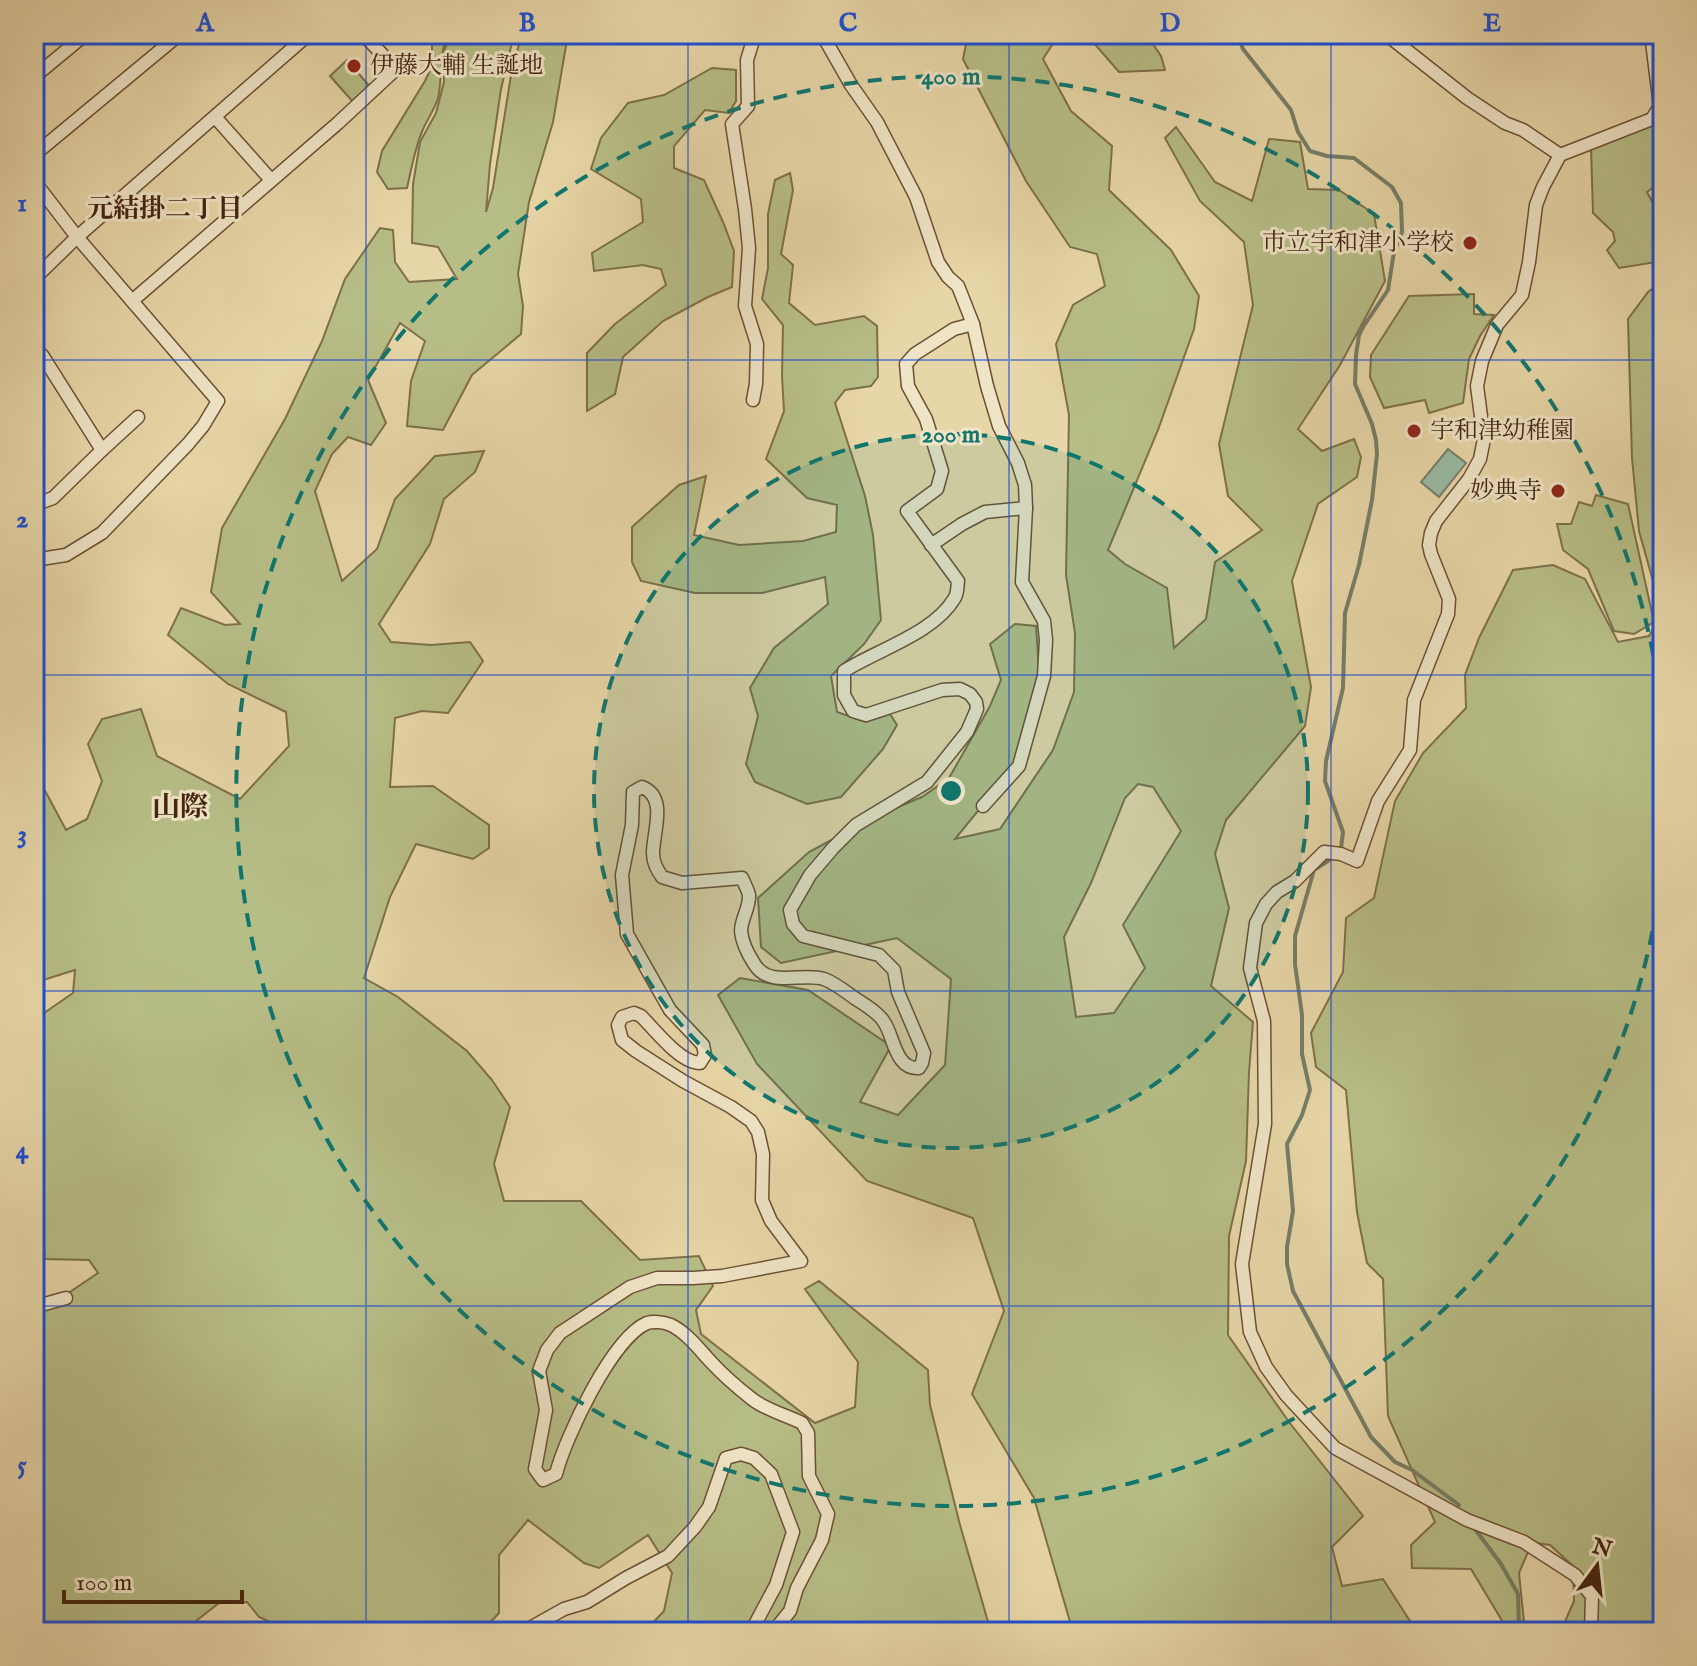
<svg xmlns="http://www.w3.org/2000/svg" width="1697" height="1666" font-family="'IM FELL English','Noto Serif JP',serif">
<rect width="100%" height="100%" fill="#e7d6a7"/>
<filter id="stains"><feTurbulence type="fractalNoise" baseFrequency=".0025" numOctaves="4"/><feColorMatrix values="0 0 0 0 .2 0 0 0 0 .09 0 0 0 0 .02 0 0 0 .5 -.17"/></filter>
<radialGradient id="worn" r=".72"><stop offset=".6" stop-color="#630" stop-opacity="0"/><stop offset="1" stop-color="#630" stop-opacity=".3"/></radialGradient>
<g fill="#b7bd86" stroke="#7e704a" stroke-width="2" fill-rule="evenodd">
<path d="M434,34H445L448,36C438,54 443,78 438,98C435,108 429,117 424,127C415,146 412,167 407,188L388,189L377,172L382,151L425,81L432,66V42Z"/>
<path d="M451,34H514L501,89L490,164L486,212L493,188L512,69L522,34H568L553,122L529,202L518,274L523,306L521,334L472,375L443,430L407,426L411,381L425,341L400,323L368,380L386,423L371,445L348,437L332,454L315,491L342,581L377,549L395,499L435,456L484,451L475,472L444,499L430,544L379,624L391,642L431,645L470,642L483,661L448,713L422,711L395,718L390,787L433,786L489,825V848L473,859L416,844L390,897L364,978L398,997L467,1051L492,1080L510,1107L494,1164L504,1201H581L640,1260L699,1256L713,1286L696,1310L701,1334L815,1423L855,1407L858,1362L805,1289L819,1281L928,1370L930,1405L960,1525L991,1632H644L664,1611L672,1573L648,1535L599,1568L584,1563L528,1520L499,1555V1613L481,1632H292L259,1617L247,1602L219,1603L182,1632H104L100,1629L80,1632H34V1308L55,1302L98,1273L89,1260L45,1259L41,1208L34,1201V1020L73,993L75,970L34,983V770L66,830L87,819L102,781L88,744L102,719L141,709L157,756L240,799L289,746L286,712L228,684L168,635L181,608L225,625L240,624L211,592L222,528L285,419L322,341L345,279L380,228L393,230L395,262L409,282L457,279L438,247L412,243L413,184L420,142L436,113L444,82V51Z"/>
<path d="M968,34H1059L1043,59L1071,111L1112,146L1109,190L1171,250L1199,296L1194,329L1158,430L1108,550L1125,564L1167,588L1174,648L1206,619L1215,562L1262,530L1228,496L1219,444L1253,305L1244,242L1200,201L1165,138L1176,127L1215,182L1252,201L1269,139L1300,142L1308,189L1339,190L1374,214L1385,281L1340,365L1298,429L1322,451L1354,439L1361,457L1357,477L1318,504L1292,581L1311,687L1305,726L1226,820L1215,854L1229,908L1211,986L1253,1022L1249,1072L1246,1161L1229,1236L1228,1335L1289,1422L1363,1516L1332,1547L1342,1586L1383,1579L1417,1632H1073L1034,1498L972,1394L1004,1311L973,1218L867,1181L757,1064L718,995L740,978L808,990L891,1046L860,1102L898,1115L945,1065L951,979L897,938L781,963L761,947L758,898L809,852L874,817L922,797L949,778L990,706L1001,680L990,644L1015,624L1036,626L1039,671L1013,768L955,839L1000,829L1053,750L1074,692L1075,633L1066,575L1069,415L1056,344L1073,305L1105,286L1097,254L1070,247L1026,181L963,59ZM1138,784L1153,787L1181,831L1123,925L1145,968L1114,1013L1076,1017L1064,937L1091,883L1125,798Z"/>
<path d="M1086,34H1146L1161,56L1165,70L1119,72Z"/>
<path d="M347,60L371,88L354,103L330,76Z"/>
<path d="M712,68L736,70V101L729,113L705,110L674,146V168L704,180L723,222L734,251L732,287L708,297L663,321L623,357L615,394L587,411V353L615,324L666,285L661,269L643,265L594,271L592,253L643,222L641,199L591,169L601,138L628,103L664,95Z"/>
<path d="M1663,116V180L1647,192L1663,222V261L1619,268L1607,250L1615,241L1613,232L1593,213L1591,148Z"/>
<path d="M790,173L793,190L781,254L793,265L789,303L815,325L864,316L877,326L878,377L871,386L845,390L835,403L865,496L873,535L881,620L864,644L831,676L837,712L866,722L890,714L897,725L883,749L841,797L807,804L755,782L746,764L758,716L750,688L774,648L828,604L825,577L762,593H695L641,581L632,562V527L679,485L706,476L694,535L739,545L803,541L836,532L837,505L807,498L766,459L784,411L782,376L783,325L762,299L768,268V214L775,180Z"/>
<path d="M1663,281V1632H1558L1561,1631L1574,1601L1573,1566L1550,1545L1535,1543L1528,1552L1519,1573L1525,1632H1504L1507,1629L1471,1569L1412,1568L1411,1545L1435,1522L1388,1416L1383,1279L1367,1263L1357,1212L1346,1090L1316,1067L1311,1033L1343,972L1346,918L1374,898L1395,801L1423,753L1466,708L1465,675L1479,638L1513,570L1553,565L1585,579L1618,642L1649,636L1662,613L1639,531L1632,458L1628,319L1648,292Z"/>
<path d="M1474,294V314L1494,315L1480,336L1469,359L1463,403L1429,413L1425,400L1384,408L1370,377L1371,355L1409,296Z"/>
<path d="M1596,495L1628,504L1654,622L1634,634L1614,631L1588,569L1563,550L1557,524H1571L1579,502L1592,506Z"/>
</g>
<path fill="#98baa3" stroke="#767e67" stroke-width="2" d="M1448,449L1466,463L1439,497L1421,482Z"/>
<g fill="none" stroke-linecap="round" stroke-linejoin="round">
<g stroke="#767e67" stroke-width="4">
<path d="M1237,34L1243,49L1291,110L1298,132L1310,151L1327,156L1354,158L1392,187L1401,203L1402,232L1394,252L1388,290L1363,327L1359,335L1356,355L1355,384L1372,424L1376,440L1377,454L1372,500L1359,565L1345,613L1343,688L1326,761L1325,781L1343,832L1341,848L1328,861L1314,870L1295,936V964L1302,1015V1054L1310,1090L1302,1115L1287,1144L1293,1211L1287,1247V1264L1293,1291L1371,1437L1395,1462L1412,1470L1459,1505"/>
<path d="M1475,1529L1501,1564L1518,1594L1519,1632"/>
</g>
<g stroke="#6d5034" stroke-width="15">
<g id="minor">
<path d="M822,34L851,85L877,122L916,197L938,262L948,277L958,286L973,324L987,386L999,426L1018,463L1025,485L1026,508L1022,582L1044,621L1046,640L1044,676L1019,766L983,806"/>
<path d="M1386,34L1467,98L1505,123L1523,130L1560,155"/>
<path d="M34,77L86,34"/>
<path d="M215,117L271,180"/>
<path d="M34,155L180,34"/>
<path d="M34,181L77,237L218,401L203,426L188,444L102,533L66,555L34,560"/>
<path d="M34,279L77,237L309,34"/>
<path d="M132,301L338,123L396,69L363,34"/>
<path d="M34,359L42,355L102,450L53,498L34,505"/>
<path d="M753,400L756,384L757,344L745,306L749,248L745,209L732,124L748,106L747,60L755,34"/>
<path d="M102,450L138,417"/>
<path d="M931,545L962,524L985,512L1026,508"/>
<path d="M34,1307L66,1298"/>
<path d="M523,1632L564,1609L587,1602L626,1578L668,1556L695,1527L709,1507L726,1458L741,1454L754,1458L771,1474L793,1532L776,1585L753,1628L755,1632"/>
<path d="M773,1632L790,1611L797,1588L822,1540L828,1514L809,1476L808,1433L802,1423C786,1415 766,1410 752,1399C738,1388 723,1375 711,1362C699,1349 687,1333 671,1325C664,1322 653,1321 647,1323C612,1338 565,1438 556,1474L543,1480L535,1469L546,1410L539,1371L547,1350L560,1333L630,1287L657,1278H693L722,1276L801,1261L771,1221L762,1200L763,1154L758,1132L751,1121L731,1107L683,1081L636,1051L622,1040L618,1025L622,1017L634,1013L641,1016C655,1030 680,1063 700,1063L705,1055L703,1045L670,1010L627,934L622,875L632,825L633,792L642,787C668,797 653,832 653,853C653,863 657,869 662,877L682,883L742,878C744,883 748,890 749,895C750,907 741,919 741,931C742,942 749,956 755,965C770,988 803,972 824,979C835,983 846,992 856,999C864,1004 879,1013 884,1022C894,1036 895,1070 919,1068L922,1063L924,1053L898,992L894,970L879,955L803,936L793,924L790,910L810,875L833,848L856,825L927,782L967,732L977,709L976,702L970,694L960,689L942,690L866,715L853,711L844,695V671C877,650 934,633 954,599C958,594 957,588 958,581L907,511L937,489L942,471L926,419L908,386L906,364L915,354L954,329L973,324"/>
<path d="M1591,1632L1592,1596L1575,1575L1524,1542L1467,1520L1335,1448L1286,1395L1266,1367L1250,1332L1242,1264L1265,1124L1264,1021L1250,968L1256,923L1266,904L1277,892L1295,881L1324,852L1341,854L1357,861L1378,801L1410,750L1414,700L1448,614L1449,599L1431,554L1429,545L1431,533L1436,521L1469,479L1480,459L1484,439L1477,386L1482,361L1497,325L1522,295L1529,262L1536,205L1543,187L1560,155L1652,119L1660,106L1651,34"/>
</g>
</g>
<use href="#minor" stroke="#efe4c6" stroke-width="12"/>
</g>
<path fill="none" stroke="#1d4ed8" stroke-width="2" stroke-opacity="0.55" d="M366,34V1632M688,34V1632M1009,34V1632M1331,34V1632M34,360H1663M34,675H1663M34,991H1663M34,1306H1663"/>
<circle cx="951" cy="791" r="357" fill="#0f766e" fill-opacity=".12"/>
<g fill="none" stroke="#0f766e" stroke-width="4" stroke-dasharray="14 10">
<circle cx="951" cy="791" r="357"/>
<path d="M1663 860A715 715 0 1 1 1663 722"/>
</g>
<g fill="#8f2418" stroke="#efe4c6" stroke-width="3">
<circle cx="354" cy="66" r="8"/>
<circle cx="1470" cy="243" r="8"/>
<circle cx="1414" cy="431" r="8"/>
<circle cx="1558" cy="491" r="8"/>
</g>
<g text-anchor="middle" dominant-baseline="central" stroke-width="6" stroke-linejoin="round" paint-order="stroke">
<g font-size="24" fill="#44240e" stroke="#efe4c6" text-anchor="start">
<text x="370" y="66">伊藤大輔 生誕地</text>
<text x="1454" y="243" text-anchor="end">市立宇和津小学校</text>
<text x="1430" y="431">宇和津幼稚園</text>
<text x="1542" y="491" text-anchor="end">妙典寺</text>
</g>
<g font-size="26" font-weight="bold" fill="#44240e" stroke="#efe4c6">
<text x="165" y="209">元結掛二丁目</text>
</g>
<g font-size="28" font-weight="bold" fill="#44240e" stroke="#efe4c6">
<text x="180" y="808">山際</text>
</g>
</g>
<circle cx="951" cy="791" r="12" fill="#0f766e" stroke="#efe4c6" stroke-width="4"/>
<g font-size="24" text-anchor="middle" font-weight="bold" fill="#0f766e" stroke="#efe4c6" stroke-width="6" stroke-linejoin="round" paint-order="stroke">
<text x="951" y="84">400 m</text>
<text x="951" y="442">200 m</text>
</g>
<rect width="1697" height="1666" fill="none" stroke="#e7d6a7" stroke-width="88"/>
<g transform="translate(1597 1566) rotate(15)" stroke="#efe4c6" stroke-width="6" paint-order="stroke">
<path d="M0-6L14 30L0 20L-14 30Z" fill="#44240e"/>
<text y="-12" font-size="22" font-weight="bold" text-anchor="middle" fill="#44240e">N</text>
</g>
<path d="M64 1590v12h178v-12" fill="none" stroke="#44240e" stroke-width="4"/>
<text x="76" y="1590" font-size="24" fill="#44240e" stroke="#efe4c6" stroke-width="6" paint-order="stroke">100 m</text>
<rect x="44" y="44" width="1609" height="1578" fill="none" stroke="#1d4ed8" stroke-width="3"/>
<g font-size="26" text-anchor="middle" font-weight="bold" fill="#1d4ed8">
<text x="205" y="31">A</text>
<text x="527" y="31">B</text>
<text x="848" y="31">C</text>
<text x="1170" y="31">D</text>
<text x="1492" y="31">E</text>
<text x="22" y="211">1</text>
<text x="22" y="527">2</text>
<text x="22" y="842">3</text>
<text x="22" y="1158">4</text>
<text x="22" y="1473">5</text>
</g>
<rect width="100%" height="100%" filter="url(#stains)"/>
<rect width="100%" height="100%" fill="url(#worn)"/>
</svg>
